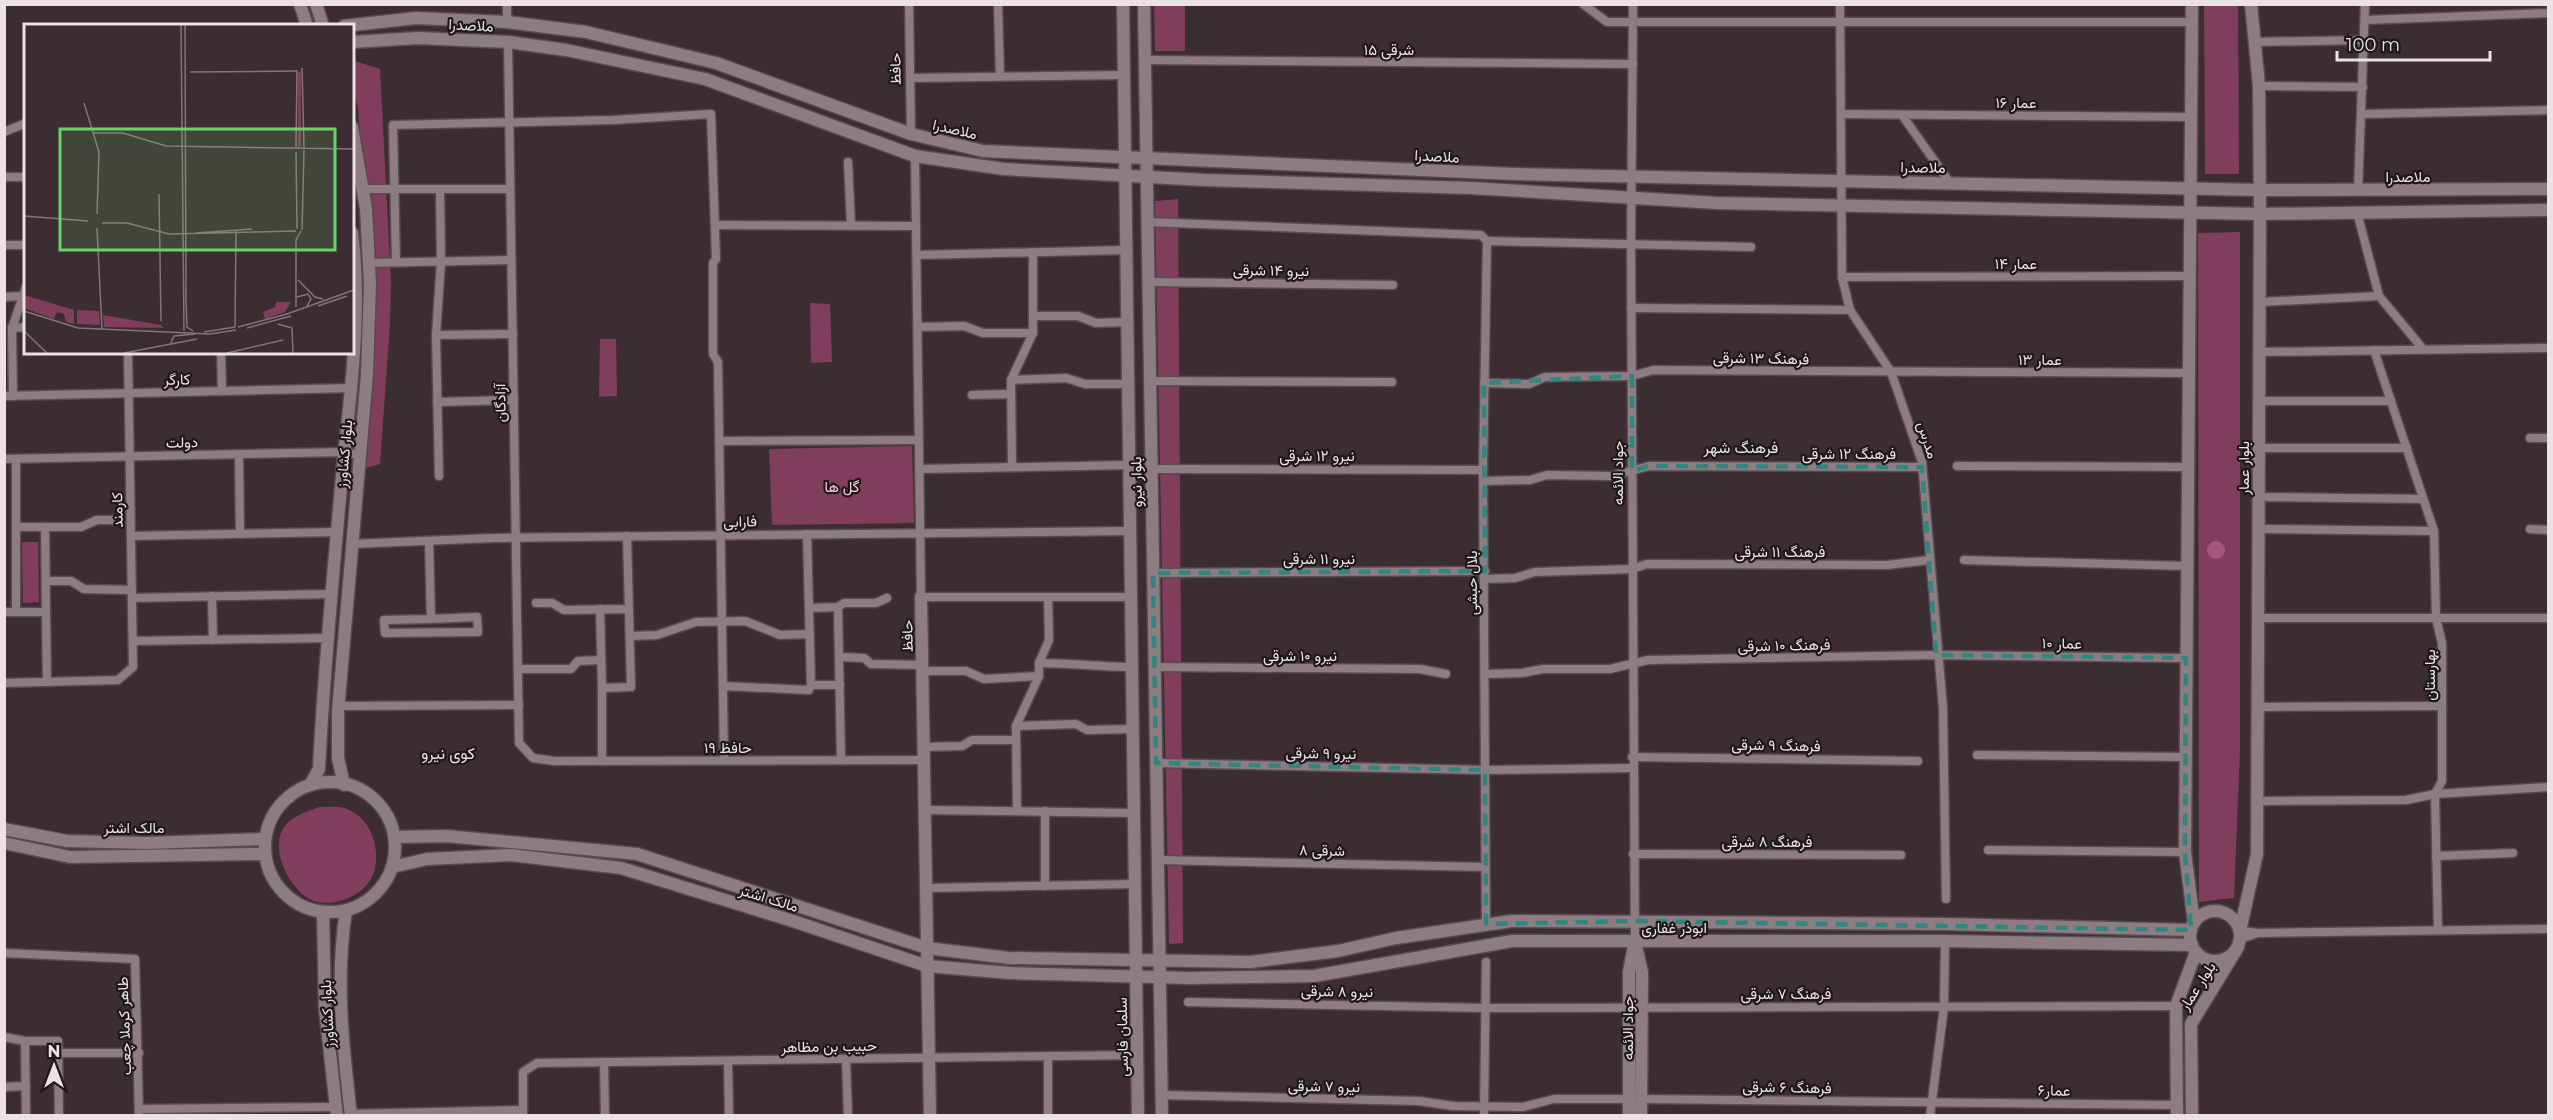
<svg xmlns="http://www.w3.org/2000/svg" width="2553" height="1120" font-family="Montserrat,Vazirmatn,sans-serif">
<rect width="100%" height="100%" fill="#3c2d33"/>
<g fill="#813d5c">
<path d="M1154,5H1185V51H1155Z"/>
<path d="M2204,5H2238L2239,174H2205Z"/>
<path d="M352,60L380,69L391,282L390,324L380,464L366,468L369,263L358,108L353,90Z"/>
<path d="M1178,199L1183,943L1169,944L1155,201Z"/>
<path d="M2240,232V751L2234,898L2199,902L2198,233Z"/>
<path d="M810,303L830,304L832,362L811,363Z"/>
<path d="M600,339H616L617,396L599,397Z"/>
<path d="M912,446L914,523L772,525L769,449Z"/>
<path d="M22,542H38L39,602L23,603Z"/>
<path d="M320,807C328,807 340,806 347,809C372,818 382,852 373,875C364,898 326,911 306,897C287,883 270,849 284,827C291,816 308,811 320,807Z"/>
</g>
<circle fill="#a65679" cx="2216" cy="550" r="9"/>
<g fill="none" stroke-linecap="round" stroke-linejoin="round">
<g stroke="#574a50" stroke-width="11">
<g id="street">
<path d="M507,4V22"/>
<path d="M909,4L911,134"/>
<path d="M998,4L1000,76"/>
<path d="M1583,4L1607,22H2192"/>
<path d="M1633,4L1631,244L1635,942"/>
<path d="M1840,4L1842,277L1850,310L1891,372L1922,462L1943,708L1946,899"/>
<path d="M2365,20L2548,13"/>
<path d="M508,42L519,743L533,758L554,761L924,760"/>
<path d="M2253,42L2364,40"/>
<path d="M1145,60L1633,64"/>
<path d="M910,78L1123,75"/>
<path d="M2259,86L2363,87"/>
<path d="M1841,114L2191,117"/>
<path d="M2362,114L2548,110"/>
<path d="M1902,115L1950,183"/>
<path d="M4,132L26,123"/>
<path d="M915,156L921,597H1131"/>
<path d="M848,162L851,225"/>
<path d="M4,177H26"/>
<path d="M363,189H510"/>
<path d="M2358,191L2365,4"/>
<path d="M1147,222L1481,235L1487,241"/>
<path d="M716,225L916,226"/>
<path d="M1487,241L1751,247"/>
<path d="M4,245H26"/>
<path d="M917,255L1126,250"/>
<path d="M396,262L393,125L613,120L711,114L716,259L713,263V354L718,362L724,760"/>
<path d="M369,263L511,260"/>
<path d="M1842,277L2190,276"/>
<path d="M1148,282L1393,285"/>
<path d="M2379,296L2423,349"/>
<path d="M4,297L22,296"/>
<path d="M2259,302L2379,296L2357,212"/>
<path d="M1631,308L1850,310"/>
<path d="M1033,316H1078L1096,323L1127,322"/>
<path d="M918,327L964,326L983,333H1033"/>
<path d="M12,328L26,327"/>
<path d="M436,335L513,334"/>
<path d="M2374,350L2434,531L2436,618L2442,643V781L2435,794L2438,930"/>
<path d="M221,352L222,391"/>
<path d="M2259,352L2548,348"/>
<path d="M1011,380L1066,378L1085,384H1128"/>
<path d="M1149,381L1392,382"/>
<path d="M1484,383L1529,384L1545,377L1632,376L1653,370L2189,373"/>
<path d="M972,395L1011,394"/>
<path d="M4,396L351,388"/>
<path d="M13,396L12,328L26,287"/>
<path d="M2258,401H2391"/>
<path d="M437,402L514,400"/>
<path d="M2530,438H2548"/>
<path d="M719,441L919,440"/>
<path d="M2258,448H2407"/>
<path d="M239,455L240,534"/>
<path d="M4,459L345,452L359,455"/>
<path d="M16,459V612H46L45,527H16"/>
<path d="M1957,466L2188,467"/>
<path d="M1012,467L1011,380L1033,333V252"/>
<path d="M920,469L1129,465"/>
<path d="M1150,469L1483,470"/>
<path d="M439,476L436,335L441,262L440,189"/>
<path d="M1484,481L1530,480L1547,475L1611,476L1649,466L1922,467"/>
<path d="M2258,497L2423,499"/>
<path d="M45,527H81L97,520H113"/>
<path d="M2258,529L2434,531"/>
<path d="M2530,529L2548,530"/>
<path d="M807,534L811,685"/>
<path d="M131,536L337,532"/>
<path d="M429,541L431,619L384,620L385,633L478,632L477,617L431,619"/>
<path d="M351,544L493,538L1130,531"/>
<path d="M1964,560L2187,566"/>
<path d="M1153,573L1485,571"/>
<path d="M1485,579L1515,578L1535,572L1632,569L1647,564L1887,565L1929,560"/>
<path d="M46,581H71L84,589L132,590"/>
<path d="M212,596L213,640"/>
<path d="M132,598L331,594"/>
<path d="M536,603H552L564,610L629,609"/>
<path d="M838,607L841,760"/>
<path d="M809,608L838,607L844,603H876L887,598"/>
<path d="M600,609L602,688L631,687L627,536"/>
<path d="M4,612H16"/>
<path d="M46,612L47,682"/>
<path d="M2258,618H2548"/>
<path d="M630,636L657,635L696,622L745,621L780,635L810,634"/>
<path d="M133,641L327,638"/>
<path d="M840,657L864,658L871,664L923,665"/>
<path d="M1039,663C1071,663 1101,667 1132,667"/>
<path d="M1154,667L1420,669L1446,674"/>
<path d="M518,669H571L578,661L601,660"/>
<path d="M923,671H966L984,679L1039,676"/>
<path d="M1485,674L1522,673L1543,669H1610L1648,660L1936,655L2186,658"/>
<path d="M4,683L118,680L133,667L128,352"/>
<path d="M723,686L809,690L811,685H840"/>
<path d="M338,706L519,705"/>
<path d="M2257,707L2442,706"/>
<path d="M1016,726L1076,724L1087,730L1133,729"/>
<path d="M924,747L962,746L972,740H1016"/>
<path d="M1977,755L2186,757"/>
<path d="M1632,757L1918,761"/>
<path d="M602,761V688"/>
<path d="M1156,763L1485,770L1632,768"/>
<path d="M2257,801L2406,800L2435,794L2548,787"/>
<path d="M925,810L1134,813"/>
<path d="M1017,811L1016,726L1039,676V663L1049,640L1048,598"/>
<path d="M1045,811V886"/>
<path d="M1988,850L2185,852"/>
<path d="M1633,854L1901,855"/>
<path d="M2436,856L2513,853"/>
<path d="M1158,860L1485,867"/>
<path d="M926,888L1135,884"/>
<path d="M1486,924L1483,470L1487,241"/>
<path d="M2240,931L2258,933L2548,929"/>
<path d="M2240,939L2255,934"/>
<path d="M4,953L135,959L139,1116"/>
<path d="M1188,1002L1485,1008L2176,1006"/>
<path d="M4,1037L25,1041H58L59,1116"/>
<path d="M25,1041L26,1116"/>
<path d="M58,1053H139"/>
<path d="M1048,1057V1116"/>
<path d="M846,1059L848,1116"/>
<path d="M728,1061L729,1116"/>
<path d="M604,1062L605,1116"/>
<path d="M4,1087L26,1086"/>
<path d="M1162,1095L1419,1101L1453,1106L1523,1107L1554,1099H1629"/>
<path d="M1641,1099L2177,1105"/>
<path d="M139,1109L336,1107"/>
<path d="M350,1114L523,1110"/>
<path d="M523,1116V1072L537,1063L1138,1055"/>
<path d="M1484,1116L1486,962"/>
<path d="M1930,1116L1944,1007L1945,941"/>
</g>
</g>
<g stroke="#574a50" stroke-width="15">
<g id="secondary">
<path d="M300,4L307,26"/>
<path d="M316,4L323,26"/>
<path d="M1123,4L1138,1116"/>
<path d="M1144,4L1162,1116"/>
<path d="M2192,4L2185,852L2194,923"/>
<path d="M344,26L416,18L507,22L586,32L716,63L911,134L983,151L1514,174L2259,190L2548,189"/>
<path d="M352,42L418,38L508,42L566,50L705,79L915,156L1004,169L1205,180L1471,188L1717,203L2260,214L2548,210"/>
<path d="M921,597L930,1116"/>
<circle cx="330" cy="847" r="65"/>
<path d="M310,785L319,769C324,667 334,566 343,465C351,390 362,308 352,233"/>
<path d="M344,785L338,758V711L367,374L370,284L366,209L352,127"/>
<path d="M4,829L67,841L146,843L265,839"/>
<path d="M395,837L446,836L637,854L927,948L1009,958L1250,962L1338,951L1396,938L1512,921L1946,924L2191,930"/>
<path d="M4,843L70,857L264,854"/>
<path d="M392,867L427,859L511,855L621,868L790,920L927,966L1010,973L1189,978L1314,976L1512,941H1945L2192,945"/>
<path d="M346,911C335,979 343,1047 351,1116"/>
<circle cx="2215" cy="936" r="25"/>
<path d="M323,912L325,1009L337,1116"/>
<path d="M2240,931L2257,854L2260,214L2259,86L2251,4"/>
<path d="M1635,942L1642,972L1641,1116"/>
<path d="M1629,1116V972L1634,946"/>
<path d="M2177,1116L2176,1006L2196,952"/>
<path d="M2192,1116L2191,1024L2238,947"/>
</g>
</g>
<use href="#street" stroke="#8e7c83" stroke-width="8"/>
<use href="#secondary" stroke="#8e7c83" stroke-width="12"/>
</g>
<path fill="none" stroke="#308680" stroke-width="4.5" stroke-dasharray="12 8" stroke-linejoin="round" d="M1632,376V471L1649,466L1922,467L1936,655L2186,658L2185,852L2191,930L1634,921L1486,924L1485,770L1156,763L1153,573L1485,571L1484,383Z"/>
<g text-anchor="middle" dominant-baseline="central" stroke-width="4.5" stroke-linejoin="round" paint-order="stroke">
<g font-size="15" fill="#ece2e5" stroke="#1e181a">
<text transform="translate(471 25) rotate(3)">ملاصدرا</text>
<text x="1389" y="49">۱۵ شرقی</text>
<text transform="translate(895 69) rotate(-91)">حافظ</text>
<text x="2016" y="102">عمار ۱۶</text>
<text transform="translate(955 129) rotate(13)">ملاصدرا</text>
<text transform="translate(1437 156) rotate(3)">ملاصدرا</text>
<text transform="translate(1923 167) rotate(1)">ملاصدرا</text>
<text x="2408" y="176">ملاصدرا</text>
<text x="2016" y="263">عمار ۱۴</text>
<text transform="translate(1271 270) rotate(1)">نیرو ۱۴ شرقی</text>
<text transform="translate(1761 358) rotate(1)">فرهنگ ۱۳ شرقی</text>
<text x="2040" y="359">عمار ۱۳</text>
<text transform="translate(177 379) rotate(-1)">کارگر</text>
<text transform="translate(500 403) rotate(-91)">آزادگان</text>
<text transform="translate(1928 440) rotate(73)">مدرس</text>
<text transform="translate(182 442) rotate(-1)">دولت</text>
<text x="1849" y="453">فرهنگ ۱۲ شرقی</text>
<text transform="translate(344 454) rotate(-85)">بلوار کشاورز</text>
<text x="1317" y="455">نیرو ۱۲ شرقی</text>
<text transform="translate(2243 468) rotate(-90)">بلوار عمار</text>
<text transform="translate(1617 473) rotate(-90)">جواد الائمه</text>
<text transform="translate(1136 482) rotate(-91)">بلوار نیرو</text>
<text transform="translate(117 510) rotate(-91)">کارمند</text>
<text transform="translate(740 521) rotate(-1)">فارابی</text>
<text x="1780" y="551">فرهنگ ۱۱ شرقی</text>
<text x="1319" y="558">نیرو ۱۱ شرقی</text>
<text transform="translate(1471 583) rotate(-90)">بلال حبشی</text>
<text transform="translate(907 636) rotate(-91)">حافظ</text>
<text transform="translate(2062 643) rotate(1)">عمار ۱۰</text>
<text transform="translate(1784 645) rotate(-1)">فرهنگ ۱۰ شرقی</text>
<text x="1300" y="655">نیرو ۱۰ شرقی</text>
<text transform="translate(2429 675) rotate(-90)">بهارستان</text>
<text transform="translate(1776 745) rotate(1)">فرهنگ ۹ شرقی</text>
<text x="728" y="747">حافظ ۱۹</text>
<text transform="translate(1321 753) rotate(1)">نیرو ۹ شرقی</text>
<text x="134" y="827">مالک اشتر</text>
<text x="1767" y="841">فرهنگ ۸ شرقی</text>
<text transform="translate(1322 850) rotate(1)">۸ شرقی</text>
<text transform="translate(769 898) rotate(17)">مالک اشتر</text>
<text x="1674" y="927">ابوذر غفاری</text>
<text transform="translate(2197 986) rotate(-57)">بلوار عمار</text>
<text transform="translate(1337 991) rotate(1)">نیرو ۸ شرقی</text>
<text x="1786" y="993">فرهنگ ۷ شرقی</text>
<text transform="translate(327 1014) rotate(-93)">بلوار کشاورز</text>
<text transform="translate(124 1026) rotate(-92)">طاهر کرملا چعب</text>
<text transform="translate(1627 1028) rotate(-90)">جواد الائمه</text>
<text transform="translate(1122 1037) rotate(-91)">سلمان فارسی</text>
<text transform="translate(829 1046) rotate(-1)">حبیب بن مظاهر</text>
<text transform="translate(1324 1086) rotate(1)">نیرو ۷ شرقی</text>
<text transform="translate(1787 1087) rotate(1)">فرهنگ ۶ شرقی</text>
<text transform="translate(2054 1090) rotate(1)">عمار۶</text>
</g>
<g font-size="15" fill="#fdcfe1" stroke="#1e181a">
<text x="842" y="486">گل ها</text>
</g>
<g font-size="16" fill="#ece2e5" stroke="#1e181a">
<text x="1741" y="447">فرهنگ شهر</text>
<text x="448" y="753">کوی نیرو</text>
</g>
</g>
<g transform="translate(24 24)">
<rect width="330" height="330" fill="#3c2d33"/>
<path d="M277,47V124H274V48ZM0,271L50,286V300L42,298L40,290L33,288L30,295L0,284ZM252,278H267L261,288L241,295L239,288L251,283ZM53,286L75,287L76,301L53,300ZM79,291L137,301L140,304L80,303Z" fill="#813d5c"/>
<path fill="none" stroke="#82757a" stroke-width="1.5" d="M157,1L160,307M161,1L162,276L163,303L169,307M278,44L280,124M166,48L272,47M60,79L75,128L73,190M69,109H99L142,122L330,125M272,123L273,46M272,128L273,205M135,170L137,297M0,192L64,197M78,199H103L145,210L272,207M73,204L78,306M278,206L280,126M172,209L228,205M274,256L291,273L299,275M273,273L284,270L287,275L283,282M294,282L323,272M272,283V216L277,207M0,287L54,304L186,310L212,306M254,300L268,304L269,329M211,303L212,207M214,303L263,290L330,266M223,304L267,292M0,307L23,329M180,308L211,303M147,319L150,312L171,310M100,329L173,315M203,329L259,316"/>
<path fill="#67d466" fill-opacity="0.15" stroke="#67d466" stroke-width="3" d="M36,105H311V226H36Z"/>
<rect width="330" height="330" fill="none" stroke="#ece2e5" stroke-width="3"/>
</g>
<rect width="2553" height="1120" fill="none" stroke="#ece2e5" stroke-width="12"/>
<g transform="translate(54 1066)" stroke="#1e181a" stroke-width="4.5" paint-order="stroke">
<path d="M0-4.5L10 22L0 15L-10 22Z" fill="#ece2e5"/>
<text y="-9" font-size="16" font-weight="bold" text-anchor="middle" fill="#ece2e5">N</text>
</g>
<path d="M2337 51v9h153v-9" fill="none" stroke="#ece2e5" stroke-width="3"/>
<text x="2346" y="51" font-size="18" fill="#ece2e5" stroke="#1e181a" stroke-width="4.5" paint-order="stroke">100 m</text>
</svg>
